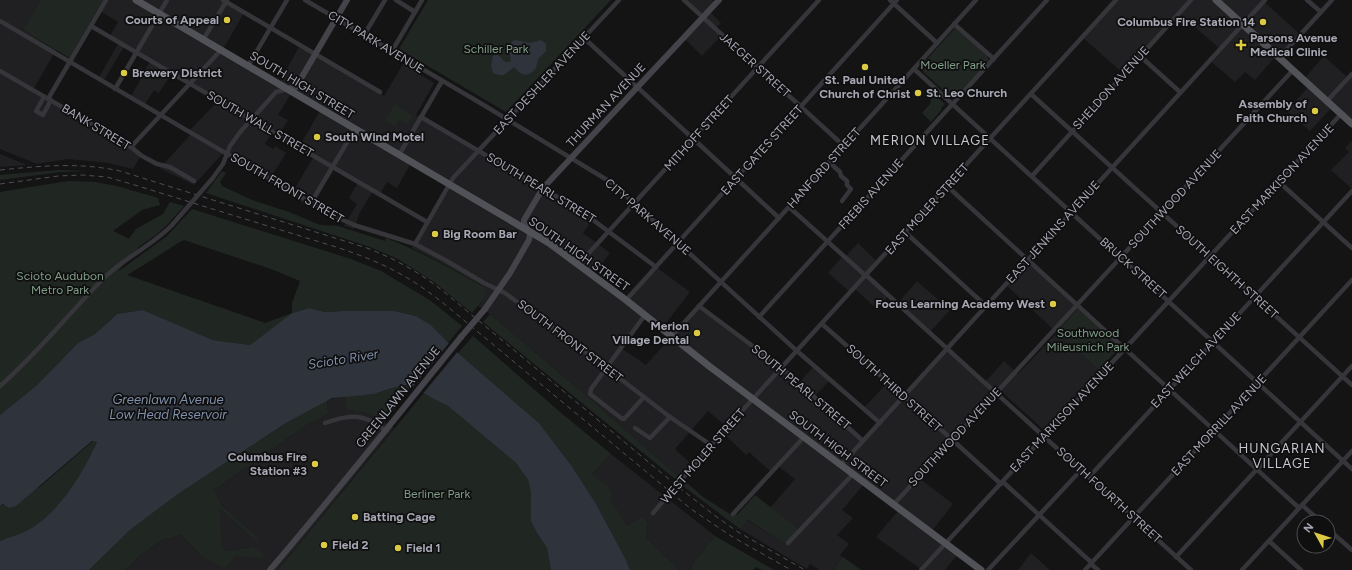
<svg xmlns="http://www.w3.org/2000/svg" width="1352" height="570" font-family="Figtree,sans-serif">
<rect width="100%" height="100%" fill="#141415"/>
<g fill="#202022">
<path d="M0,0H41L23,30L56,50L33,90L141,155L133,169L109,163L68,159L37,164L0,149Z"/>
<path d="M103,0H222L244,13L222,51L278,85L300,45L384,96L403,64L434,83L416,115L593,219L583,233L610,253L593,275L626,299L656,267L690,292L662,328L645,315L621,348L646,365L699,306L799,383L814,366L830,380L814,397L864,440L879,423L863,409L888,382L903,396L947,349L985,382L1004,361L1018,374L1057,333L1005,284L1027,260L1078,309L1057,332L1099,370L1044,430L1002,392L997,393L919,478L953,504L931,532L959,553L945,570H922L876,537L899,510L865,483L842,510L853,518L837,535L849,544L840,555L843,557L833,570H820L810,564L807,569L740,529L747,520L781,541L800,531L770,508L795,479L778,466L771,472L749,452L746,455L723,433L728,428L708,411L675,449L692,465L680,478L589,398L490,314L478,306L485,297L484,287L434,259L412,248L448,185L411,163L397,188L387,182L380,194L373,191L360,212L354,229L344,226L357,204L349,198L358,182L332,167L308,206L291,195L314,156L299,147L321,109L292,92L278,115L288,120L279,135L272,132L265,144L273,149L275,146L286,153L270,179L224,152L194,185L160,168L192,133L189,131L219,100L172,73L159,93L154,90L144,106L130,98L141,79L134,74L138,67L145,70L151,60L125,45L103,82L98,79L119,42L110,36L118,22L97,9Z"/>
<path d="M687,0H712L716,3L709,11L721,23L715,29L722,35L702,56L684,38L703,18Z"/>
<path d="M1116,0H1262L1301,35L1279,59L1276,56L1255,80L1245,72L1235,82L1209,60L1219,48L1179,13L1124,74L1082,37Z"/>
<path d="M1324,56L1348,78L1352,73V124L1333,106L1310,131L1287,111L1309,86L1303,80Z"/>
<path d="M1352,141V189L1331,170L1349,152L1345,148Z"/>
<path d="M0,154L27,165L0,167Z"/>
<path d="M858,243L877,262L866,274L889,295L877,309L854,288L850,292L828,273L843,256L845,257Z"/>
<path d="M917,281L950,310L930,332L898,303Z"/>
<path d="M344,396L347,411H359L372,414L394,428L278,570H126L138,557L162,540L181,535L203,557L235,556L252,547L225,551L220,545V509L257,540L259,538L222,506L214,490L305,426L328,414L327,400Z"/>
<path d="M611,454L715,536L693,563L691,570H680L646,538L648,523L642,516L627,526L620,516L610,499L592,474Z"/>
<path d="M1031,553L1050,570H1018Z"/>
</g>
<g fill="#202722" fill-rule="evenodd">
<path d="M41,0H103L70,57H68L23,30Z"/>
<path d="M428,0H611L506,112L399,49Z"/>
<path d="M955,28L987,56L989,61L956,98H952L919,68Z"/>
<path d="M935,95L945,104L941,108L942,109L931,122L922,113L930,104L931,100Z"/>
<path d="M395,104L413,116L408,125L399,120L395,126L385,120Z"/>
<path d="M59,170L89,171L61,172L0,180V175Z"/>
<path d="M222,171L226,173L220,182L222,186L252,200L289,212L320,225L338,226L385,241L386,238C422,252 451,269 484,287L486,291L485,297L472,313L434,282L398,259L370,247L206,193Z"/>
<path d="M68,181L95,182L117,186L158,198L160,205L142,210L113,231L129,239L136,229L163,214L170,202L184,206L167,225L156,235L140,246L119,270V271L167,236L192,209L351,259L381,271L431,301L462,326L448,343L431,325L416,316L394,311H343L325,312L309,308L292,313L250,345L213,340L143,310L117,314L95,334L78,343L37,385L0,415V192ZM184,240L271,269L300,281L292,303V313L265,323L127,275L155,258L180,242Z"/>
<path d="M1078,309L1120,347L1099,370L1057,332Z"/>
<path d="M490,314L589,398L680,478L675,479L483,322Z"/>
<path d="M473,336L560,412L611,454L592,474L608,487L612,493L610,499L627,526L642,516L648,523L646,538L680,570H630L625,558L595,502L571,465L539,423L458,353Z"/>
<path d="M407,385L411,387L384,422C370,413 363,410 347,411L344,396L374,394L392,388Z"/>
<path d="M423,394L434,398L448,406L516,463L528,480L531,493V521L537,533L547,548L551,570H278Z"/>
<path d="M327,400L328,414L305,426L214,490L222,506L259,538L257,541L220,509L221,545L225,551L252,547L263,553L262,558L235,556L225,568L203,557L181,535L162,540L138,557L126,570H89L130,530L178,494L286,423Z"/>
<path d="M93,441L97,442C82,474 59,514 26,531C18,535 9,537 0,541V506L41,486Z"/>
<path d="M686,482L703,497L733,516L738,514L755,495L801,531L788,542L781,541L748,520L740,529L683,486Z"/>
<path d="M715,536L774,570H762L756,567L753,570H691L693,563Z"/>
<path d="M843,557L861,570H833Z"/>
</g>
<g fill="#2f333b">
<path d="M515,40L530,43L541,40L546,44V51L538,59L536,68L531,73L526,75L520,73L514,67L504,75H499L493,73L491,66L493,56C499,52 501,58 505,62H509L511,61C510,53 506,44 515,40Z"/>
<path d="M309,308L325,312L343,311H394L416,316L431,325L458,353L539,423L571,465L595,502L625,558L630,570H551L547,548L537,533L531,521V493L528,480L516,463L448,406L407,385L392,388L374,394L332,398L286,423L178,494L130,530L89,570H0V541C9,537 18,535 26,531C59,514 82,474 97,442L92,441L16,506L9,508L3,504L0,506V415L37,385L78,343L95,334L117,314L143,310L213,340L250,345L292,313Z"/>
</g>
<path fill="#141415" d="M450,342L459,350L421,396L411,389Z"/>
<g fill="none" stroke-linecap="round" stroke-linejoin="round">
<g stroke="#35353a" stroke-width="4.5">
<path d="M223,0L380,92"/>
<path d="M305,0L482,104L612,183L797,351L880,423"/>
<path d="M396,0L415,12"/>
<path d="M684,0L844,146"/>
<path d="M890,0L937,43"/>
<path d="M1307,0L1321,12"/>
<path d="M0,21L328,213L354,225L415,244L445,260L484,283L505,293L592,357L670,417L711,445"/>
<path d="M954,24L994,59"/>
<path d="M91,26L427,222"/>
<path d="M364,35L385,0"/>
<path d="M584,38L779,218"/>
<path d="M203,40L227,0"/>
<path d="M392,51L422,0"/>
<path d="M1140,56L1180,92"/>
<path d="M1279,58L1332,0"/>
<path d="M248,66L287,0"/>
<path d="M914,69L1352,469"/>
<path d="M0,71L131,147L142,156L157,164L170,167L194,181"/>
<path d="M115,89L167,0"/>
<path d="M1031,94L1352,385"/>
<path d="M44,97L36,111L43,115L51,100"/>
<path d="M48,99L106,0"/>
<path d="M1327,101L1352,74"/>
<path d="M421,117L581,211L656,267"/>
<path d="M131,147L221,50"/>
<path d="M399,155L442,81"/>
<path d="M829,162L840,172L841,176L847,181V185L851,189L842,201"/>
<path d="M1032,176L1191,0"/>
<path d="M212,179L223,164L230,146L241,131L276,92L287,89"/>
<path d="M1279,182L1352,248"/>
<path d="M947,186L1299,508"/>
<path d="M311,203L355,129"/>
<path d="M789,207L866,276"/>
<path d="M905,232L986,306"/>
<path d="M415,244L453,178L619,0"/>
<path d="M578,265L819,0"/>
<path d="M866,275L1191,570"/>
<path d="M626,300L897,0"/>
<path d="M699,306L782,368L863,441"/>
<path d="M759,317L1047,0"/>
<path d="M822,324L904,396L1001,484"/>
<path d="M672,336L976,0"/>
<path d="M0,386C38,353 69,313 104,278C125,257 152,246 172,225"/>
<path d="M644,397L624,419L621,418L590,394L591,389L645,315"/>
<path d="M325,423C349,414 364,413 385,430"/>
<path d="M635,428L650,438L670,417"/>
<path d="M841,465L1265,0"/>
<path d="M1089,477L1352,191"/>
<path d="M1003,482L1092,563"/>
<path d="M894,504L1293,70"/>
<path d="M1302,505L1321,522"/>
<path d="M653,513L711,445L1116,0"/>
<path d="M733,514L804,437"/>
<path d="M1328,529L1352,550"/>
<path d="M1269,541L1301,570"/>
<path d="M788,543L853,474"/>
<path d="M1176,557L1352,366"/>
<path d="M1091,564L1098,570"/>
<path d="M921,570L1341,114"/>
<path d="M988,570L1081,470"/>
<path d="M1085,570L1352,280"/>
<path d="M1242,570L1352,451"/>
</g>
<g stroke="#434349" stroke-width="6">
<path d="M287,89L296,87L347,0"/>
<path d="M485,309L510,273L529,240L530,234L524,223V220L543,188L719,0"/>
<path d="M270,570C335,494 398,415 461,337"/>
</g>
<g stroke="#515158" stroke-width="7">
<path d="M136,0L549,243L626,300L709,366L981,570"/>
<path d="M1216,0L1352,124"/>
</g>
<g stroke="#4e4e54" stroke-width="1" stroke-dasharray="5 4" stroke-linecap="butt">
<path d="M0,170C40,166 79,162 120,171L367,248C398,260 424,275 449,296L676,485L714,515L738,532L805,570"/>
<path d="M0,184L58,176L82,175L107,177L138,186L336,247C382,262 410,276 448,307L691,509L731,536L791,570"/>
</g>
<path stroke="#35353a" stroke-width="4.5" d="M172,225L212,179"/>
<path stroke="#434349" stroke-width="6" d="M461,337L485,309"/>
</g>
<g fill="#dcca44" stroke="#0f0f10" stroke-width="1.5">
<circle cx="227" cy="20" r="4"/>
<circle cx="1263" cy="22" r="4"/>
<path d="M1239 39h4v4h4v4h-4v4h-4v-4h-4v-4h4z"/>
<circle cx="865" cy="67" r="4"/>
<circle cx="124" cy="73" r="4"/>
<circle cx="918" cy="93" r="4"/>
<circle cx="1315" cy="111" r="4"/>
<circle cx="317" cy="137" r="4"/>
<circle cx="435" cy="234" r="4"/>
<circle cx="1053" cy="304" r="4"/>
<circle cx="697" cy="333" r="4"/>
<circle cx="315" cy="464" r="4"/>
<circle cx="355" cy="517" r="4"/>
<circle cx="324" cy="545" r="4"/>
<circle cx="398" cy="548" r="4"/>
</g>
<g text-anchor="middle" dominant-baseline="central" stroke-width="3.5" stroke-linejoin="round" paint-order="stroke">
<g font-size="12" font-weight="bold" fill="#a7a8b4" stroke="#0f0f10" text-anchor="start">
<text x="219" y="20" text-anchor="end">Courts of Appeal</text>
<text x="1255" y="22" text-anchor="end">Columbus Fire Station 14</text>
<text x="1250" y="38">Parsons Avenue<tspan x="1250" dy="14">Medical Clinic</tspan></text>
<text x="132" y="73">Brewery District</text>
<text x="865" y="80" text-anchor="middle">St. Paul United<tspan x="865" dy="14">Church of Christ</tspan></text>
<text x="926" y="93">St. Leo Church</text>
<text x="1307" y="104" text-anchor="end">Assembly of<tspan x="1307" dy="14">Faith Church</tspan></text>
<text x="325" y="137">South Wind Motel</text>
<text x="443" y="234">Big Room Bar</text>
<text x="1045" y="304" text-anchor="end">Focus Learning Academy West</text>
<text x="689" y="326" text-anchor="end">Merion<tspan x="689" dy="14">Village Dental</tspan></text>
<text x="307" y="457" text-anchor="end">Columbus Fire<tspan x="307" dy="14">Station #3</tspan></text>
<text x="363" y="517">Batting Cage</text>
<text x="332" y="545">Field 2</text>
<text x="406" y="548">Field 1</text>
</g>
<g font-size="12" fill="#a7a8b4" stroke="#0f0f10">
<text transform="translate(376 42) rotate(31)">CITY PARK AVENUE</text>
<text transform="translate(755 65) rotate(42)">JAEGER STREET</text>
<text transform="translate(542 83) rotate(-47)">EAST DESHLER AVENUE</text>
<text transform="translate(302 85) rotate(31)">SOUTH HIGH STREET</text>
<text transform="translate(1111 88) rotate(-48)">SHELDON AVENUE</text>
<text transform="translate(606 105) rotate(-47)">THURMAN AVENUE</text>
<text transform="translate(260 124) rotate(30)">SOUTH WALL STREET</text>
<text transform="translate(96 127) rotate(31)">BANK STREET</text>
<text transform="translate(699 133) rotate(-48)">MITHOFF STREET</text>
<text transform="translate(762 150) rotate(-48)">EAST GATES STREET</text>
<text transform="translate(824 168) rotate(-48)">HANFORD STREET</text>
<text transform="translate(1282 179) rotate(-47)">EAST MARKISON AVENUE</text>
<text transform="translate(287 188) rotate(30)">SOUTH FRONT STREET</text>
<text transform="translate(541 188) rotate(31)">SOUTH PEARL STREET</text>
<text transform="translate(871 194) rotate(-48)">FREBIS AVENUE</text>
<text transform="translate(1175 199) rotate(-47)">SOUTHWOOD AVENUE</text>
<text transform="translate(927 209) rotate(-48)">EAST MOLER STREET</text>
<text transform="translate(648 217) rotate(41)">CITY PARK AVENUE</text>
<text transform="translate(1053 232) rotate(-48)">EAST JENKINS AVENUE</text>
<text transform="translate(579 254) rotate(35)">SOUTH HIGH STREET</text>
<text transform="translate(1133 268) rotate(42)">BRUCK STREET</text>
<text transform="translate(1227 272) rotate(42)">SOUTH EIGHTH STREET</text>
<text transform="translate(570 341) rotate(37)">SOUTH FRONT STREET</text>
<text transform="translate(1196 360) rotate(-47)">EAST WELCH AVENUE</text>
<text transform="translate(801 387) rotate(40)">SOUTH PEARL STREET</text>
<text transform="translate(894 388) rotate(42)">SOUTH THIRD STREET</text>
<text transform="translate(398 397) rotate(-51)">GREENLAWN AVENUE</text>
<text transform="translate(1062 417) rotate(-47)">EAST MARKISON AVENUE</text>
<text transform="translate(1219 425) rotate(-47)">EAST MORRILL AVENUE</text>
<text transform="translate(955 437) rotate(-47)">SOUTHWOOD AVENUE</text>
<text transform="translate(838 449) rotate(37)">SOUTH HIGH STREET</text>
<text transform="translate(703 456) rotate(-49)">WEST MOLER STREET</text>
<text transform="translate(1109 495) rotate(42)">SOUTH FOURTH STREET</text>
</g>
<g font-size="12" fill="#809d88" stroke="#0f0f10">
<text x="496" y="49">Schiller Park</text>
<text x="953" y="65">Moeller Park</text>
<text x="60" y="276">Scioto Audubon<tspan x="60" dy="14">Metro Park</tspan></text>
<text x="1088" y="333">Southwood<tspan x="1088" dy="14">Mileusnich Park</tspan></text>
<text x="437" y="494">Berliner Park</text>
</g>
<g font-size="13" letter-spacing="1" fill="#c7c8d0" stroke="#0f0f10">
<text x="930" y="140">MERION VILLAGE</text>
<text x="1282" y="448">HUNGARIAN<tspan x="1282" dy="15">VILLAGE</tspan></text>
</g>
<g font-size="13" font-style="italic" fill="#818fab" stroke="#0f0f10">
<text transform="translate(343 359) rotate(-9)">Scioto River</text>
<text x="168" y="399">Greenlawn Avenue<tspan x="168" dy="15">Low Head Reservoir</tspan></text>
</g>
</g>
<g transform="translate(1316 534) rotate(309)"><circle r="19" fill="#0f0f10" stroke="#4c4c52"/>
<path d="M0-3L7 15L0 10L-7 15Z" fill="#dcca44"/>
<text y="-6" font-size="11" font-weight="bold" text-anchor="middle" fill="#a7a8b4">N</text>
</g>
</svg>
